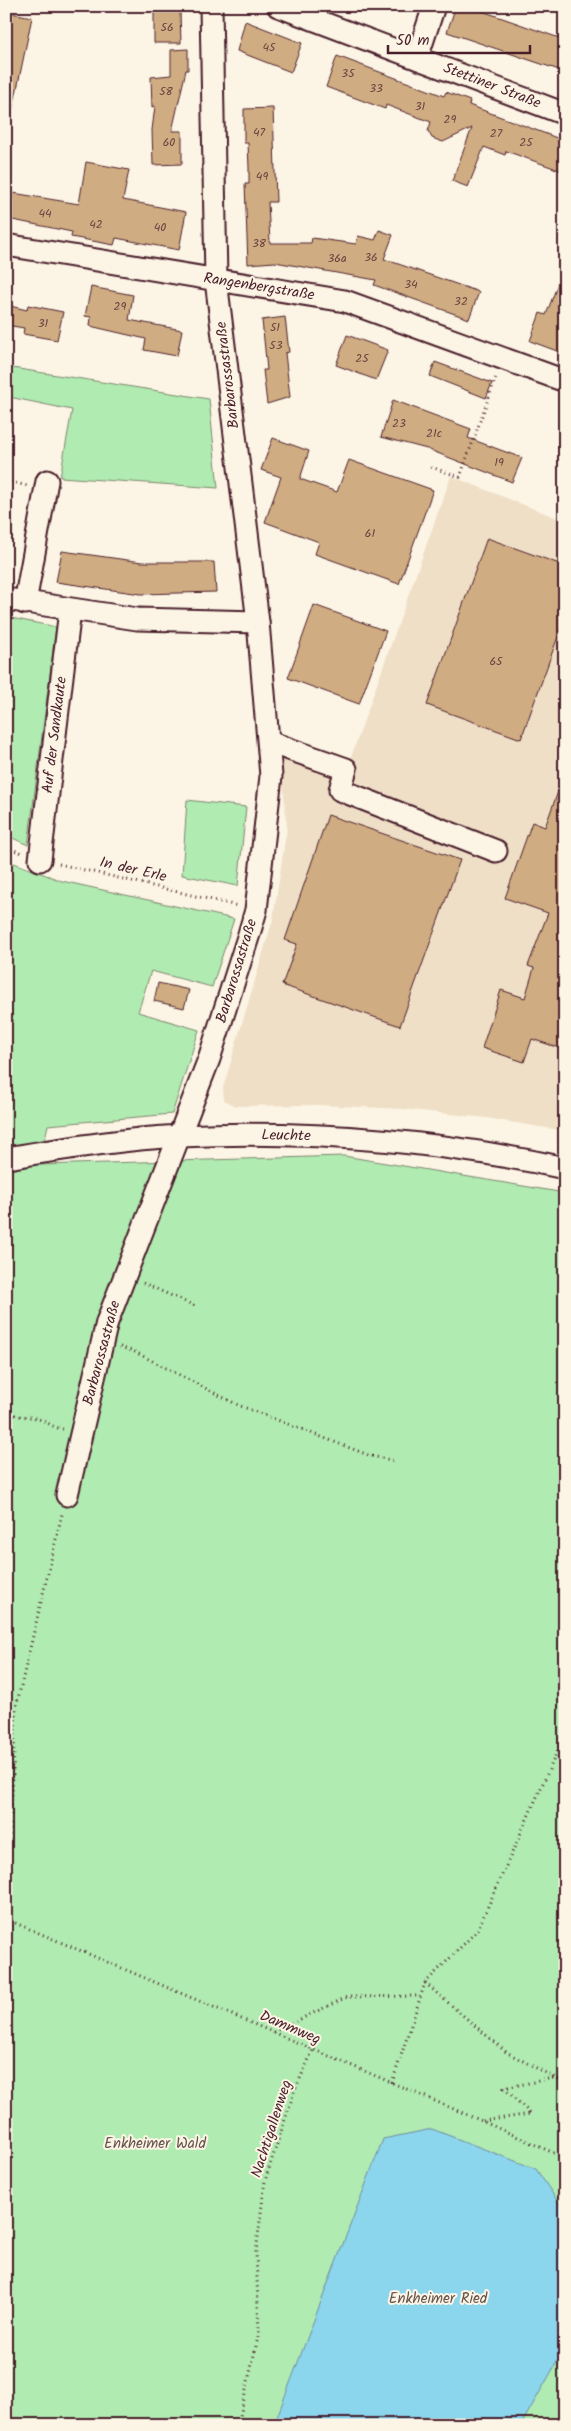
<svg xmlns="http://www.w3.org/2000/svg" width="571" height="2431" font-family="Kalam,sans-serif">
<rect width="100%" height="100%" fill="#fcf5e5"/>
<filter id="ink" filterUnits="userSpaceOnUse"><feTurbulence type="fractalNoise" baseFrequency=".02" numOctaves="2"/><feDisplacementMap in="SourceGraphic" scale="10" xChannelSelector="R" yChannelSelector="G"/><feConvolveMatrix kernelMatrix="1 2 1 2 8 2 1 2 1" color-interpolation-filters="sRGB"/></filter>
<g filter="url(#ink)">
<path fill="#efdfc7" d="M451,476L565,521V1131L486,1118L402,1109L319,1105L236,1106L224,1100L223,1088L273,919L287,827L278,732L351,757Z"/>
<g fill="#b0ebb1" stroke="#7d856e">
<path d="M6,367L209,399L218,488L60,477L72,410L9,397L6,408Z"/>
<path d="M6,617L56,627L28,845L6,835Z"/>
<path d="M187,800L246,807L238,886L182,875Z"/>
<path d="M6,860L62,881L234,919L212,987L151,971L138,1012L199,1030L172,1114L48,1125L39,1165L344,1156L565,1193V2425H6Z"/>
</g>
<path fill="#8bd5ed" stroke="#718c9f" d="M432,2129L536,2169L565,2212V2348L521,2425H274L383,2139Z"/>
<g fill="#d0ac82" stroke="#4a1f2b">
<path d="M456,6H468L565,40V72L447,32Z"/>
<path d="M154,11H180L181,43H154Z"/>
<path d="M6,12L32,17L12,113L6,112Z"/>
<path d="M245,21L302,43L291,72L237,51Z"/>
<path d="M188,49V70H186L172,131H182V164L153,165L152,130L155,106L152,107L151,77L171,75V50Z"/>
<path d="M337,56L444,96L446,92L470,101L469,105L565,141V172L506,151L505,155L484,147L468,187L452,181L472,128L443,142L432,138L428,131L431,122L386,105L385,109L326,87Z"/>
<path d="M273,108L276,202H268L270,243H311L312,238L356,244L358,236L375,240L379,230L393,235L384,259L479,292L469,319L374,285L376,280L275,262L248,264L245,184H249V168L248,143H244V109Z"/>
<path d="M86,162L129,170L123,200L186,212L179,250L116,238L114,245L71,237L72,232L8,219L13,193L79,204Z"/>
<path d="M563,270H565V354L530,341L540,313L546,315Z"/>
<path d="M91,287L133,295L129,320L182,330L177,356L144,350L146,339L90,326L91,317L85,316Z"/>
<path d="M6,305L27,310L28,305L63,312L57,340L23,334L24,328L6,325Z"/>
<path d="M285,317L289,352L285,353L290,397L267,404L263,370H267L262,320Z"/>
<path d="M347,335L388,350L376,380L336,365Z"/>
<path d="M435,362L492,383L486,398L430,376Z"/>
<path d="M393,400L471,429L468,438L522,458L512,482L427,449L381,437Z"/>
<path d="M273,438L309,451L300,479L337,492L349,460L433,490L399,584L315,554L319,542L265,522L281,477L261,470Z"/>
<path d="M487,538L565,566V617L521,739L427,705Z"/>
<path d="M62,551L142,562H214L216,592L141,594L56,582Z"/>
<path d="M314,605L386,631L359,704L288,678Z"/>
<path d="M563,778H565V1050L532,1039L524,1062L482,1048L501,990L525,998L534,968L528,966L548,913L505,898L532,822L545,827Z"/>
<path d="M328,815L460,860L400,1026L282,985L297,944L285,940Z"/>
<path d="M158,983L189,990L184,1008L154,1001Z"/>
</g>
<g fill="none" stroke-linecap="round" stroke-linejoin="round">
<g stroke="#4a1f2b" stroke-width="25">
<g id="minor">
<path d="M278,6L565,114"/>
<path d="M417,58L434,6"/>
<path d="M6,245L345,301L565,381"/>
<path d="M6,599L137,619L258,622"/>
<path d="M25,603L47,481"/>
<path d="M269,742L346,769L340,790L496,851"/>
<path d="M40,860L70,610"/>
<path d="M6,1158C63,1149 122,1139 180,1136C308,1130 439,1141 565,1168"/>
<path d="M67,1495L107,1322L209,1059L249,934L256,910L271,776L258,622L216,280L211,6"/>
</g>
</g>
<g stroke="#4a1f2b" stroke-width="3" stroke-dasharray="1 4" stroke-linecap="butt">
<path d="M431,467L460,477L496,377"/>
<path d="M6,481L28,486"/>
<path d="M6,847L22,853"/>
<path d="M59,864L238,906"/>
<path d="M143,1283L197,1307"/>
<path d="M120,1347L135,1352L238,1405L371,1456L396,1461"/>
<path d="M6,1410C18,1420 29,1414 41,1420C49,1423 54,1428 63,1429"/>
<path d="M6,1919L482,2121L565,2158"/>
<path d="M6,1925L16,1707L62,1514"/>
<path d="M425,1983L506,2052L565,2083"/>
<path d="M273,2032L347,1997L420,1996"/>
<path d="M392,2083L425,1983L477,1931L565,1734"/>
<path d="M483,2121L531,2114L504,2088L553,2078"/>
<path d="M238,2425L259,2333L256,2252L265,2181L294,2092L313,2050"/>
</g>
<use href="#minor" stroke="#fcf5e5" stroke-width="21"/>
</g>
</g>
<g text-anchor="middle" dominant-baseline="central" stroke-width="4" stroke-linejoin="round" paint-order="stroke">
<g font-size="12" fill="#6c4241">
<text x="167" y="27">56</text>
<text x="269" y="47">45</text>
<text x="348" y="73">35</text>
<text x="376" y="88">33</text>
<text x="166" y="91">58</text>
<text x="420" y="106">31</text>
<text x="450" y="119">29</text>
<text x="259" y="132">47</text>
<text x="496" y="133">27</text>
<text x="169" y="142">60</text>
<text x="526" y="142">25</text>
<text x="262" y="176">49</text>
<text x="45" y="213">44</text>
<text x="96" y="224">42</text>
<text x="160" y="227">40</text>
<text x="259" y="243">38</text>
<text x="371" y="257">36</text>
<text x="337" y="258">36a</text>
<text x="411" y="284">34</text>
<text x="461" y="301">32</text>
<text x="120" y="306">29</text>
<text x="43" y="323">31</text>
<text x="275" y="327">51</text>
<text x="276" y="345">53</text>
<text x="362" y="358">25</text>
<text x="399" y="423">23</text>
<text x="434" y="433">21c</text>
<text x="499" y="462">19</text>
<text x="370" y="533">61</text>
<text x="496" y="661">65</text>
</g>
<g font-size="15" fill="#4a1f2b" stroke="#fcf5e5">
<text transform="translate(492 86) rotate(21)">Stettiner Straße</text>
<text transform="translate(259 287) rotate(9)">Rangenbergstraße</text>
<text transform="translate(228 375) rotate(-97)">Barbarossastraße</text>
<text transform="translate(55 735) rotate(-83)">Auf der Sandkaute</text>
<text transform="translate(133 870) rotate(13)">In der Erle</text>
<text transform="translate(237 971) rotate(-73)">Barbarossastraße</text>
<text transform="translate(286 1136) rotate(1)">Leuchte</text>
<text transform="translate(102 1353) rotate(-75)">Barbarossastraße</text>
<text transform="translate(290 2028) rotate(23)">Dammweg</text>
<text transform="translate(272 2129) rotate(-72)">Nachtigallenweg</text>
</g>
<g font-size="15" fill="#64524c" stroke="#fcf5e5">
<text x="155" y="2144">Enkheimer Wald</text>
<text x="438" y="2299">Enkheimer Ried</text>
</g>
</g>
<rect width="571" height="2431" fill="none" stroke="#fcf5e5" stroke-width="25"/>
<rect x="12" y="12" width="546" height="2406" fill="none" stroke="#4a1f2b" stroke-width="2" filter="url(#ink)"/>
<path d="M388 45v8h142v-8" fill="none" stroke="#4a1f2b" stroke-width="2.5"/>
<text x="396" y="45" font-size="15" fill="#4a1f2b" stroke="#fcf5e5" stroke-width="4" paint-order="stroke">50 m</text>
</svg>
